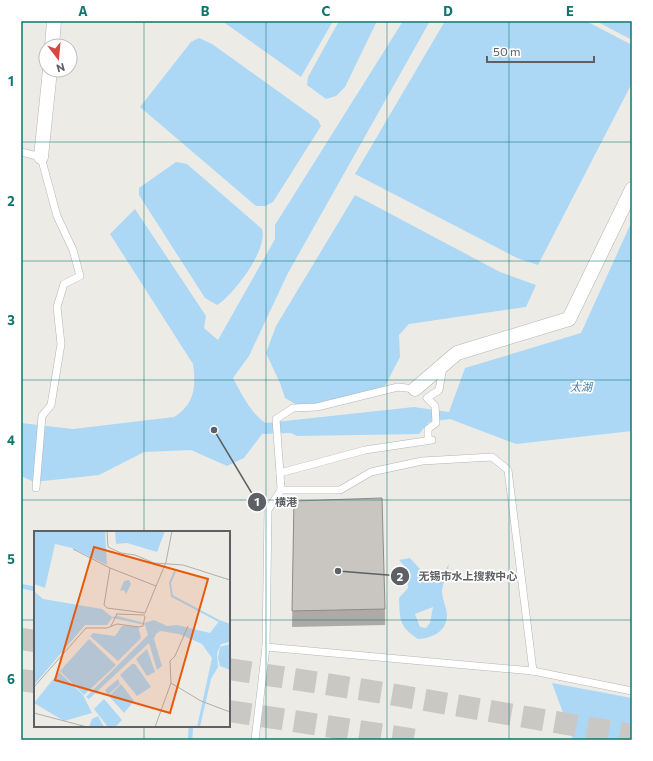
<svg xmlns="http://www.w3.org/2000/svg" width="653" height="761" font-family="Commissioner,'Noto Sans SC',sans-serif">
<rect width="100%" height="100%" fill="#edebe5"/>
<g fill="#acd8f6" fill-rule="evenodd">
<path d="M222,21H333L301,77Z"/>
<path d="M339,21H376V23L345,87L336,96L326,99L307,85L308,77Z"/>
<path d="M403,21H430L288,273L249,356L233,378C241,393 251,414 266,423L414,407L449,412L465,368L581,333L632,221V431L516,444L450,419L429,422L419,434L297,436L291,433L262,434L244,458L227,466L191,450L144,452L99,475L34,482L21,476V423L73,429L174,417C195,404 196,386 193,364L110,234L135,209L206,316L204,328L218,340L275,239V225Z"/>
<path d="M445,21H586L632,45V83L538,265L517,258L355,174Z"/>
<path d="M596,21H632V40Z"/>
<path d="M199,38L212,44L318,120L321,126L273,202L265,206H256L140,107L191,42Z"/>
<path d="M176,162L187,164L262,229C268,250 234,294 217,305L205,298L139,195V188Z"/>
<path d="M355,195L500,272L536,285L526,307L409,324L399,335L400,357L384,388L301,407L285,398L280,383L266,353L276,326Z"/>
<path d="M410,558L419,568L425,580C438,580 443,574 449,564C448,572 442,586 442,591C442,599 447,608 447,616C446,632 432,638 418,639C399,626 400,621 399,598L408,588L407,569L399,560ZM433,607L430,623L426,628L420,627L415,614Z"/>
<path d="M552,683L632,698V740H573Z"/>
</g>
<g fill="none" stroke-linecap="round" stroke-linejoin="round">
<g stroke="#acd8f6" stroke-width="4.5">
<path d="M21,586L35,589"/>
<path d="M190,740L191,726"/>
</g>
<g stroke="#c9c8c5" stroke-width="22" stroke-dasharray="22 11" stroke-linecap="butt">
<path d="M21,639L35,641"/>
<path d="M229,669L384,693L632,735"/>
<path d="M21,680L35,682"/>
<path d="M229,711L417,740"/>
</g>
<g stroke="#b2b5b8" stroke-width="8">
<g id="service">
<path d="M21,152L41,157L57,216L73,250L80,276L64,284L57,307L61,344L51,405L42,416L36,488"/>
<path d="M428,440V429L436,423L435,406L427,398L439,390L443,367"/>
<path d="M280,473L276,419L293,408L317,407L398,387L415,389"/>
<path d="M281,490L280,473L365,450L432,440"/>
<path d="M266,647L533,671L632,691"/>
<path d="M255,740L266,647L268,510L281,490H340L371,472L422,461L492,457L508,470L533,671"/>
</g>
</g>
<g stroke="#b2b5b8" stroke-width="15">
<g id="minor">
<path d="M52,46L54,21"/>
<path d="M41,157L50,70"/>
<path d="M415,389L457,353L569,319L632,189"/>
</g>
</g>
<use href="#service" stroke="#fff" stroke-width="7"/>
<use href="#minor" stroke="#fff" stroke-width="14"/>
</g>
<path fill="#adaaa7" d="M294,501L385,609V625L292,627Z"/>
<path fill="#c9c6c2" stroke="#8d8b88" d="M382,498L385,609L292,611L294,501Z"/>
<path fill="none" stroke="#0f766e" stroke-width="1" stroke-opacity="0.55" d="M144,21V532M266,21V740M387,21V740M509,21V740M21,142H632M21,261H632M21,380H632M21,500H632M21,620H35M229,620H632M144,726V740"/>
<g text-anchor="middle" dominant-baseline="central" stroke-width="3.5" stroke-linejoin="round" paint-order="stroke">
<g font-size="11" font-style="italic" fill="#4b7aa6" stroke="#fff">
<text x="581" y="386">太湖</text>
</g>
</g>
<g transform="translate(34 531)">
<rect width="196" height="196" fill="#edebe5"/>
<path d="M0,0H71L73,34L38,17L21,13L11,57L0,53ZM81,0H131L123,21L93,12L82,13ZM95,49L97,53L92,63L90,59L86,60L90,50ZM0,60L9,68L68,78L78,86L84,85L110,92L120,89L133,95L143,94L176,102L186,89L196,93V111L187,113L183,122L184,136L177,148L166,196H163L178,127L168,113L145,103L126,100L122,103L120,108L128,135L123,139L115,112L55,168L52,166L114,104L111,94L78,87L73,94H51L0,154ZM88,95H104L107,107L84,130L56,105L59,102L81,105ZM55,108L82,134L50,164L26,140ZM196,113V139L186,135L184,127L186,116ZM113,118L121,141L113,145L102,128ZM98,133H101L117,156L103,165L86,144ZM25,141L49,164L58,182L30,190L0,172ZM84,148L86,153L74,164L71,159ZM87,153L100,170L90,182L75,165ZM70,168L88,189L81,196H74L60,178ZM64,185L70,196H55L58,188Z" fill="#acd8f6"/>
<path fill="none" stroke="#acd8f6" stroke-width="2" d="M141,40L136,52L138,65L185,90"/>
<path fill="none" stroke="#afafad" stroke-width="1" d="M73,0L74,16L87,22L101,24L120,32L149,34L196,49M39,18L76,37L122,55M76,37L70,74L73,77L111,82L132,31L138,0M82,83L111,84M77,95L83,83M154,95L141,125L136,130L137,152L167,170L196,181M0,156L52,97H73L83,93L105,96L109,95L111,85M0,182L53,196M121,196L137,152"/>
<path fill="#e8590c" fill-opacity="0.15" stroke="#e8590c" stroke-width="2" d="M60,16L174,48L136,182L21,149Z"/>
<rect width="196" height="196" fill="none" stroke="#5d6064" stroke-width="2"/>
</g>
<path fill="none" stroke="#5d6064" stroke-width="1.5" d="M214 430L257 502M338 571L400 576"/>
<g fill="#5d6064" stroke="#fff" stroke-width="1.5">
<circle cx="214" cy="430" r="4"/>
<circle cx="338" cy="571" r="4"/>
<circle cx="257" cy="502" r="10"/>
<circle cx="400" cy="576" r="10"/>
</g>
<g font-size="12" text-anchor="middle" font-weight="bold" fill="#fff">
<text x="257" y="506">1</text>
<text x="400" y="581">2</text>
</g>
<g font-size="11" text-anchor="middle" font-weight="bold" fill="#5d6064" stroke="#fff" stroke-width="3.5" stroke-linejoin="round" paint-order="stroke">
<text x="286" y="506">横港</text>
<text x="468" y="580">无锡市水上搜救中心</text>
</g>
<rect width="653" height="761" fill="none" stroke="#ffffff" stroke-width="44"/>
<g transform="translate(58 58) rotate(164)"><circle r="19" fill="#ffffff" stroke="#bebfc1"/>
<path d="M0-3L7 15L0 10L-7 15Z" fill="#d74741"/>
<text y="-6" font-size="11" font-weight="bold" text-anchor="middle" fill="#5d6064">N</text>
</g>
<path d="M487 56v6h107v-6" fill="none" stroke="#5d6064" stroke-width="2"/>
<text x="493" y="56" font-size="12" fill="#5d6064" stroke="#ffffff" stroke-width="3" paint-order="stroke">50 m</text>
<rect x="22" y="22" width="609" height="717" fill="none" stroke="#0f766e" stroke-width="1.5"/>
<g font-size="13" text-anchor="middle" font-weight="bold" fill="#0f766e">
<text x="83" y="16">A</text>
<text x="205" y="16">B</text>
<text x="326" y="16">C</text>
<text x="448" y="16">D</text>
<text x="570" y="16">E</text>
<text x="11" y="86">1</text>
<text x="11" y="206">2</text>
<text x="11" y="325">3</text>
<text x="11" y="445">4</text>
<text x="11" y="564">5</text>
<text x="11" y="684">6</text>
</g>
</svg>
